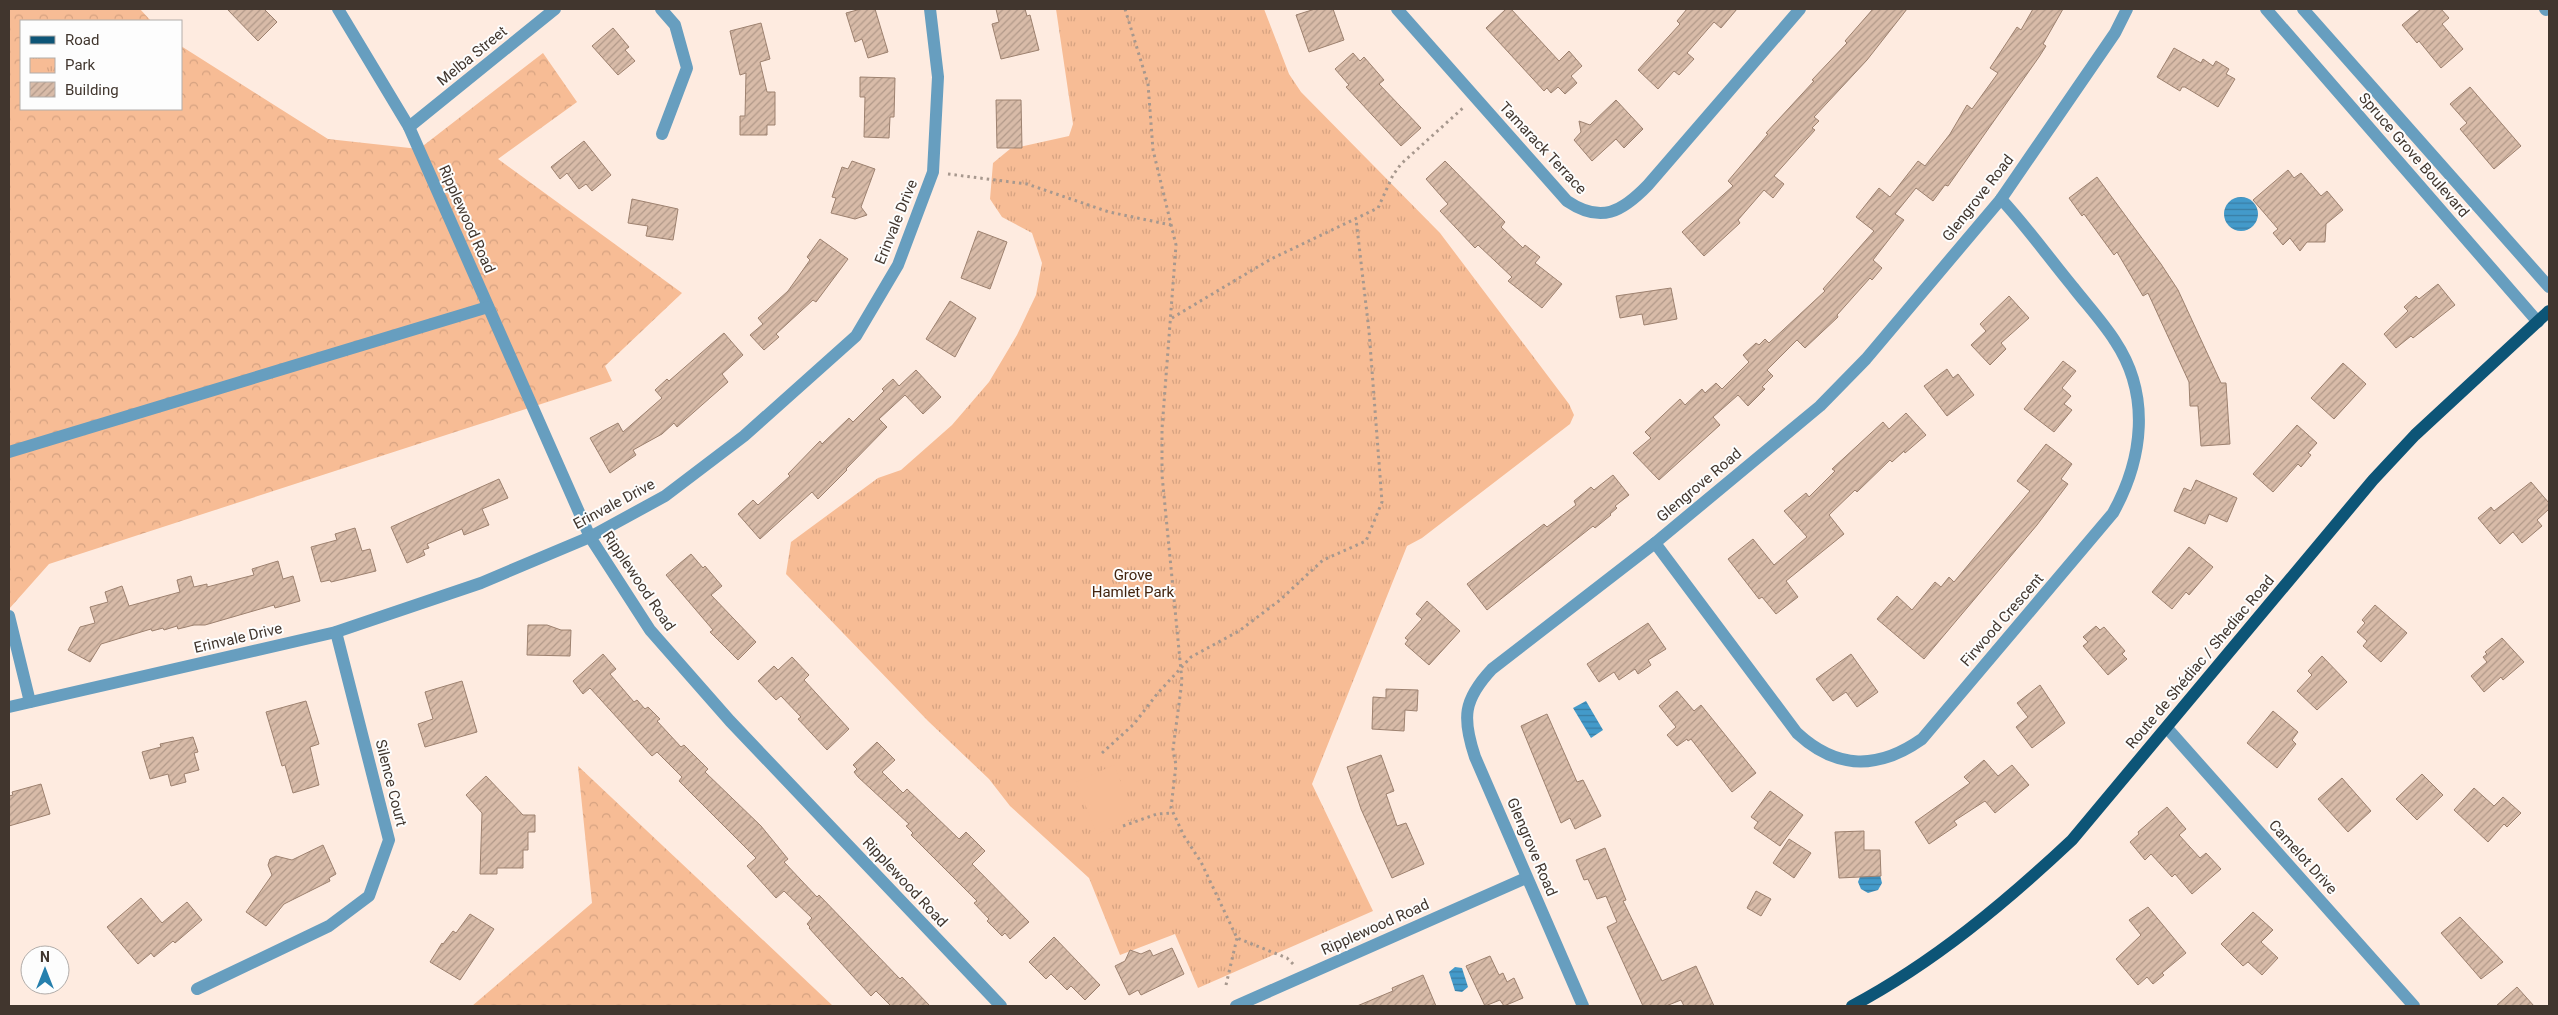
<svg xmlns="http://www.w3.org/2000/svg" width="2558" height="1015" font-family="Roboto,sans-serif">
<defs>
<pattern id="forest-crowns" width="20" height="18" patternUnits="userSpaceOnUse" patternTransform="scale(1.25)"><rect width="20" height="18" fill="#f7bc95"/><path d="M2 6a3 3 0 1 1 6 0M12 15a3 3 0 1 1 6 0" fill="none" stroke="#d5a281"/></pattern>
<pattern id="park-tufts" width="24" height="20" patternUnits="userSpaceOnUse" patternTransform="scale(1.25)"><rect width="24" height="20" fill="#f7bc95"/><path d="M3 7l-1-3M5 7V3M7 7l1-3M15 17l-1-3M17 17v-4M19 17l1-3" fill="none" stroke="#d5a281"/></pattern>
<pattern id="water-rules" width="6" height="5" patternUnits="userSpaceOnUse" patternTransform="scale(1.25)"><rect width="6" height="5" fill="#439aca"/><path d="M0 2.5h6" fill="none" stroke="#3a7ea4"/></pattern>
<pattern id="building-hatch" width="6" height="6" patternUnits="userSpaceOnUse" patternTransform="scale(1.25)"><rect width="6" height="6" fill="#d8bba8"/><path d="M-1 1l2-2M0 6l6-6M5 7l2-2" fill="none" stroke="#b19989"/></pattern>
</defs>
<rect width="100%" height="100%" fill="#feebe0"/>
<g fill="url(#forest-crowns)">
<path d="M9,9H140L151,21H21V109H181V46L328,139L419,149L543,53L577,102L498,159L682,293L605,366L612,381L49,564L9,609Z"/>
<path d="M578,766L797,972L833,1006H472L592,903Z"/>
</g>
<path fill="url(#park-tufts)" d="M1056,9H1264L1289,74L1301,92L1440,233L1569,404L1574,415L1570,424L1422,538L1407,546L1312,784L1373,911L1198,988L1175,934L1120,955L1089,878L1010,806L989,779L928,721L786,574L791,542L878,478L901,470L952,425L989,382L1017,335L1036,295L1042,263L1032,233L1002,217L990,199L993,163L1010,149L1069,136L1073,124Z"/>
<path fill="#f7bc95" d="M1114,765L1135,817L1097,834L1076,782Z"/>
<g fill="url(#water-rules)">
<circle cx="2241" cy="214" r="17"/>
<path d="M1586,701L1603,730L1591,738L1573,708Z"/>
<path d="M1861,874L1880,875L1882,883L1878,890L1868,893L1861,889L1858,882Z"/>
<path d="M1455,967L1462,968L1468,987L1462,992L1455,991L1449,972Z"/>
</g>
<g fill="url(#building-hatch)" stroke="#9d816f">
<path d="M227,9H264L277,22L258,41Z"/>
<path d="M861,9H875L888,52L868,58L862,39L855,42L846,13Z"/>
<path d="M996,9H1025L1027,16L1030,15L1039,50L1001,59L992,24L999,22Z"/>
<path d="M1315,9H1333L1344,40L1309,52L1296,15Z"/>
<path d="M1506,9H1511L1559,61L1569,51L1582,66L1571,76L1577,83L1565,94L1558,87L1551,93L1547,88L1544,91L1486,28Z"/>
<path d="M1687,9H1737L1721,28L1714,22L1687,53L1694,59L1679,75L1674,71L1658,89L1638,70L1680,24L1677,21Z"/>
<path d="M1873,9H1907L1867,60L1814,117L1819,121L1812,128L1815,130L1774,176L1784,184L1773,198L1764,190L1738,220L1740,223L1704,256L1682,232L1733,186L1728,181L1768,134L1766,133L1814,81L1812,80L1847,43L1845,41Z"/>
<path d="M2033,9H2063L2043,44L2046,46L2039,57L1948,186L1945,185L1933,201L1916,188L1895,214L1904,220L1873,260L1882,268L1872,280L1870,278L1837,315L1838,317L1805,348L1797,340L1767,370L1773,376L1762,387L1765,389L1748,406L1738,395L1713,417L1720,425L1659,480L1633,453L1651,438L1645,432L1680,399L1685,405L1702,389L1705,393L1716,383L1722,389L1749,362L1743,355L1756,343L1759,345L1765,339L1769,343L1825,291L1823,289L1874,231L1856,217L1879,188L1890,197L1918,161L1925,166L1950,134L1967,105L1972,109L1998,73L1990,68L2017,27L2021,30Z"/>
<path d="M2421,9H2441L2449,18L2442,24L2463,49L2441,68L2419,41L2417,43L2402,25Z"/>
<path d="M761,23L770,59L760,62L767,92H775V125H767V135H740V116H745L746,73L740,75L730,31Z"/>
<path d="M613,28L629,47L625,50L635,61L618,75L592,46Z"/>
<path d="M2174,48L2201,63L2203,59L2213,66L2216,61L2229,69L2226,74L2235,79L2218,107L2185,87H2182L2180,91L2157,77Z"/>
<path d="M1353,53L1360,61L1364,57L1384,80L1379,84L1421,128L1401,146L1346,87L1349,85L1335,69Z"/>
<path d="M860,77L895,78L894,117H890L889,138L864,137L865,97H860Z"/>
<path d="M2470,87L2521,146L2494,169L2460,129L2467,123L2450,104Z"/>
<path d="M996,100H1021L1022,148H997Z"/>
<path d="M1616,100L1643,129L1624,148L1616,139L1592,161L1574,140L1581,132L1579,121L1590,125Z"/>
<path d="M584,141L611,175L592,191L586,184L579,189L567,173L560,179L551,167Z"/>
<path d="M852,161L875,169L861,207L867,215L855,219L831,213L836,198L832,197L842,167L848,169Z"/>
<path d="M1445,161L1505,222L1501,227L1523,248L1525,245L1540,257L1535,263L1562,284L1542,308L1508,281L1512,277L1478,245L1475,248L1440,211L1448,204L1426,179Z"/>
<path d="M2288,170L2294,178L2301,173L2321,196L2327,191L2343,210L2326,224L2325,242H2307L2300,251L2290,238L2283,245L2273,233L2278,229L2253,200Z"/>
<path d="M2097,177L2161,264L2178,290L2221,383H2226L2230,444L2201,446L2198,406H2190L2189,382L2148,293L2143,296L2117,252L2114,255L2084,214L2082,216L2069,198Z"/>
<path d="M632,199L678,209L673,240L646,236L648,226L628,223Z"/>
<path d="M978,231L1007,242L990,289L961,278Z"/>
<path d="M820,239L848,259L816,302L813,300L776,334L779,337L764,350L750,335L763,324L758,318L788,291L810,260L807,257Z"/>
<path d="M2438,284L2455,305L2413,338L2411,336L2396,348L2384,334L2408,311L2404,307L2416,296L2419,299Z"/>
<path d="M1671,288L1677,319L1644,325L1642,314L1620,318L1616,296Z"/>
<path d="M2009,296L2029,318L2001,343L2006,349L1990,365L1971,345L1986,331L1980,324Z"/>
<path d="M950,301L976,318L955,357L926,339Z"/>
<path d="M724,333L743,355L722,374L728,382L677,427L674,423L662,434L633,450L636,455L610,473L590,438L618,423L623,432L662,398L655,390L667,379L669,381Z"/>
<path d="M2063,361L2076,371L2062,388L2071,396L2064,404L2072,410L2054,432L2024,409Z"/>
<path d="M2343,363L2366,384L2334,419L2311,398Z"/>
<path d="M1947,369L1953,378L1958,374L1974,395L1947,416L1924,386Z"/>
<path d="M916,370L941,397L923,414L905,395L879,419L887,427L846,469L847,470L818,499L812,492L760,539L738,514L753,500L758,505L790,476L788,474L820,441L822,444L849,418L853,422L884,391L882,389L893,379L899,386Z"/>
<path d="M1906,413L1926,435L1905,453L1904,451L1892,462L1890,460L1857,492L1855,490L1829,515L1844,534L1786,581L1798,597L1776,614L1762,597L1759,599L1728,559L1753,539L1774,565L1807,537L1784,511L1806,493L1809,497L1835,471L1832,469L1883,422L1889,429Z"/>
<path d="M2297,425L2317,443L2308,453L2311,455L2301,467L2298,464L2273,492L2253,474Z"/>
<path d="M2046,444L2072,464L2061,479L2068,484L2037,525L1924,659L1877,619L1897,596L1912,610L1935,582L1941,587L1949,577L1954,582L2030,491L2017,481Z"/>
<path d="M1613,475L1629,495L1615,506L1617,508L1610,514L1611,515L1595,528L1593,526L1487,610L1467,584L1544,524L1547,527L1576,505L1574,501L1591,487L1594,490Z"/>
<path d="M499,479L508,498L482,509L489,525L464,535L462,529L427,544L429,548L423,550L425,555L407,563L391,527Z"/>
<path d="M2196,480L2237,498L2227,522L2209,514L2205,524L2174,511L2184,488L2191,491Z"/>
<path d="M2531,482L2549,503V509L2537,520L2542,526L2522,543L2513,532L2500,544L2478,518L2491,507L2494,511Z"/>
<path d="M355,528L362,551L370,549L376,571L331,582L330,580L321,582L311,547L337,540L335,534Z"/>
<path d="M2189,547L2213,567L2189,595L2186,592L2172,609L2152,592Z"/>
<path d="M691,554L703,568L705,566L722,586L711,595L756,642L738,660L710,632L713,630L666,575Z"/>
<path d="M278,561L283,579L293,576L300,601L275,608L274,605L205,625H194L178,629L177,626L164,630L163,628L152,631L151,629L101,644L90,662L68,650L80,627L95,623L90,607L108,602L105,592L122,586L129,606L180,592L177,580L191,576L194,587L207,584V587L254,575L252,569Z"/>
<path d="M1427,601L1460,631L1429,665L1405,644L1408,640L1405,638L1422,619L1416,614Z"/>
<path d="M2375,605L2407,633L2381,662L2363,646L2367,641L2357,632L2365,623L2362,620Z"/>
<path d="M1648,623L1666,649L1648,660L1651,665L1638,674L1635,669L1619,680L1614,672L1599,682L1587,664Z"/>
<path d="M528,625H547L561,630H571L570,656L527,655Z"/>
<path d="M2096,626L2100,630L2104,627L2125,651L2122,654L2127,659L2108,675L2083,646L2088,642L2083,637Z"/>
<path d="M2502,638L2524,662L2503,680L2501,677L2484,692L2471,676L2487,662L2483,657L2487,654L2485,652Z"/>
<path d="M603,654L616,669L610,674L634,702L637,700L645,709L648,707L660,719L657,721L681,747L684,745L708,769L705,772L761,826L788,859L784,862L817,897L819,895L900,979L902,977L930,1006H891L876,991L871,996L809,928L810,927L807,924L812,918L784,891L776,898L747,866L756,858L679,781L682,777L657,752L652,756L590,688L583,694L573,681Z"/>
<path d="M1851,654L1878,692L1857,707L1846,692L1833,701L1816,679Z"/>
<path d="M2322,656L2347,682L2317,710L2297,691L2312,675L2308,671Z"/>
<path d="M792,657L809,675L804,680L849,729L827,750L798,719L801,717L781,696L776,700L758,681L774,666L778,670Z"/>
<path d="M462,681L477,732L425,747L418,724L433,719L425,692Z"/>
<path d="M2040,685L2065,723L2032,748L2016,727L2028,717L2017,703Z"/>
<path d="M1386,689L1418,690L1417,711L1405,710L1404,731L1372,729L1373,697L1386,698Z"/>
<path d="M1677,691L1694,711L1701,705L1756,773L1732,792L1691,739L1688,741L1687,739L1677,746L1667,735L1676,727L1659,706Z"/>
<path d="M306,701L319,744L310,747L319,785L293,793L285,765L282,766L266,712Z"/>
<path d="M2273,711L2298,732L2292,740L2296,744L2277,768L2247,743Z"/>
<path d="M1547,714L1577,782L1583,780L1601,816L1575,829L1570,818L1561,823L1521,726Z"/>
<path d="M193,737L198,752L194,753L199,770L184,774L186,782L171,786L168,774L150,779L142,752L161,747L160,744Z"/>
<path d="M877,742L895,760L882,772L903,793L907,789L959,839L966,832L985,851L972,864L1029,922L1010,939L1005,933L1002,936L987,921L989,919L974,903L977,901L911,835L913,833L906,826L909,824L858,777L854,772L857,769L853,765Z"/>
<path d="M1381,755L1394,791L1386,794L1397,826L1406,823L1424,864L1392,878L1361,809L1347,767Z"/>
<path d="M1984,760L1998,776L2012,765L2029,785L1995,813L1985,801L1954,821L1957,825L1929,844L1915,822L1970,783L1964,777Z"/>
<path d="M2422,774L2443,795L2417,820L2396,799Z"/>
<path d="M486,776L523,815H535V832H528V850H523V868H497V874H480L482,813L466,795Z"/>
<path d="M2342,778L2371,811L2348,832L2318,799Z"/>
<path d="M41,784L50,814L9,826V796L13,795L12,792Z"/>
<path d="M2474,788L2494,806L2503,797L2521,813L2507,827L2504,824L2488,842L2454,810Z"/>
<path d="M1770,791L1803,815L1780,846L1754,828L1758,822L1751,817Z"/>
<path d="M2167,807L2186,829L2179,835L2200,858L2206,853L2221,869L2192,894L2175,874L2172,877L2151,854L2145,860L2130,842L2139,834L2138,832Z"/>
<path d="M1864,831V850H1880L1881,876L1839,878L1835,832Z"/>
<path d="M1789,839L1811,853L1794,878L1773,863Z"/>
<path d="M323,845L336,874L329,878L330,881L284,904L266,926L246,912L272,875L268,865L270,859L276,856L292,860Z"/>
<path d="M1605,848L1626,900L1623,901L1662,981L1696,966L1714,1006H1684L1681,1000L1666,1006H1643L1607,927L1617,922L1606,896L1597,899L1588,879L1584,880L1576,860Z"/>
<path d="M1756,891L1771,899L1761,916L1747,908Z"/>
<path d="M141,898L162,923L187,902L202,920L175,943L173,941L154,957L151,953L138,964L107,927Z"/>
<path d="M2148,907L2186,953L2162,973L2164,975L2153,984L2147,977L2138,985L2116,959L2141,935L2129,920Z"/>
<path d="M2253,912L2273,930L2261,942L2278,958L2262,975L2248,962L2243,966L2221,944Z"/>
<path d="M470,914L494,929L460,980L430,962L442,943L443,944L453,931L456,933Z"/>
<path d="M2460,917L2503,962L2481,979L2441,933Z"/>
<path d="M1054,937L1100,985L1085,1000L1071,986L1067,990L1051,974L1046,979L1029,962Z"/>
<path d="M1172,948L1184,974L1141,995L1138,990L1129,995L1115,966L1125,961L1130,950L1141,954L1150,950L1153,956Z"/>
<path d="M1490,956L1499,975L1503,973L1507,982L1514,978L1523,998L1504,1006L1500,1000L1485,1006L1466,966Z"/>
<path d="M1423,975L1436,1006H1357L1393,991L1392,988Z"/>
<path d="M2517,987L2534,1006H2496Z"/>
</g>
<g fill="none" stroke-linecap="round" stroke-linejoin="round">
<g stroke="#a7988e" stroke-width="3" stroke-dasharray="2.5 4" stroke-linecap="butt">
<path d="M1125,9L1148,84L1153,150L1176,245L1162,429V475L1182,681L1173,749L1176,765L1171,808L1184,836L1201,862L1237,938L1287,958L1294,965"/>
<path d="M948,174L1027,184L1109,212L1171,225"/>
<path d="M1172,318L1271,259L1378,208L1393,175L1401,164L1464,107"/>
<path d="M1102,753L1134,724L1157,694L1191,657L1239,631L1280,600L1323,560L1366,541L1382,502L1369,331L1356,219"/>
<path d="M1123,826L1157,814L1172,813"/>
<path d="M1226,985L1237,938"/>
</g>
<g stroke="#679ebf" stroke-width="12">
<path d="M338,9L409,127L590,537L650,630L730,721L1001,1006"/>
<path d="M661,9L675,25L687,68L662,134"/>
<path d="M1397,9L1567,201C1601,224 1622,212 1648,185L1800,9"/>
<path d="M2266,9L2538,322"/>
<path d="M2303,9L2549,287"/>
<path d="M2545,9L2546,10"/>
<path d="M409,127L555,9"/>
<path d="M9,452L488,307"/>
<path d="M1655,543L1797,733C1837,770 1878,770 1922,739L2113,513C2143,459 2151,395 2115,341C2103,322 2087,305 2073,287C2049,258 2027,227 2001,199"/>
<path d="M9,616L30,702"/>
<path d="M9,707L336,632L481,583L590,537L665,496L744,436L856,336L898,265L933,172L938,77L930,9"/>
<path d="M2167,728L2414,1006"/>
<path d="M197,989L329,926L369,896L389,840L336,632"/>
<path d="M1236,1006L1526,878"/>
<path d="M1583,1006L1475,757C1462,718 1463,700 1492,669L1655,543L1820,406L1866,359L2001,199L2115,33L2127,9"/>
</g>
<path stroke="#0d5577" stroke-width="12" d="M1852,1006C1933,963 2005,903 2072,840L2373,480L2415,435L2549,311"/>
</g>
<g text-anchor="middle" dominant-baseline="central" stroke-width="4" stroke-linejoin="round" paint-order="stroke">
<g font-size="15" fill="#41362e" stroke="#fdfdfd">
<text transform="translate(472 56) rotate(-39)">Melba Street</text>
<text transform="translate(1543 148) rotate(47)">Tamarack Terrace</text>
<text transform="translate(2414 155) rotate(49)">Spruce Grove Boulevard</text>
<text transform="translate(1978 198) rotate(-52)">Glengrove Road</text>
<text transform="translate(467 219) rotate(66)">Ripplewood Road</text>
<text transform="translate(896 222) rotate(-68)">Erinvale Drive</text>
<text transform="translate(1699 485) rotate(-40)">Glengrove Road</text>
<text transform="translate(614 504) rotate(-28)">Erinvale Drive</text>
<text transform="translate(639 581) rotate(56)">Ripplewood Road</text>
<text transform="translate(2002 620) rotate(-49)">Firwood Crescent</text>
<text transform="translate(238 638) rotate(-13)">Erinvale Drive</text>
<text transform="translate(2200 662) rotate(-50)">Route de Shédiac / Shediac Road</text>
<text transform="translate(391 783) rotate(76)">Silence Court</text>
<text transform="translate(1532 847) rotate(67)">Glengrove Road</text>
<text transform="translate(2303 857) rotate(48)">Camelot Drive</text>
<text transform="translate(905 882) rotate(47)">Ripplewood Road</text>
<text transform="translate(1375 927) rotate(-24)">Ripplewood Road</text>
</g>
<g font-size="15" fill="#42240f" stroke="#fdfdfd">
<text x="1133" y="575">Grove<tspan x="1133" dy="17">Hamlet Park</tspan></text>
</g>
</g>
<rect width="2558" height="1015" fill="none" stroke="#41362e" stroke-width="20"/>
<rect x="20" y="20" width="162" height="90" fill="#fdfdfd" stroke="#b2adaa"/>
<rect x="30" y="36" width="25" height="8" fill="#0d5577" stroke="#b2adaa"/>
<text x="65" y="45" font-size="15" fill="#41362e">Road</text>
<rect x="30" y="58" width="25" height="15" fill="url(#park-tufts)" stroke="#b2adaa"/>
<text x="65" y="70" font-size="15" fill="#41362e">Park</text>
<rect x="30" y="82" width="25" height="15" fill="url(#building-hatch)" stroke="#b2adaa"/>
<text x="65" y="95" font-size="15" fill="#41362e">Building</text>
<g transform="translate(45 970)"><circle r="24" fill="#fdfdfd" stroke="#b2adaa"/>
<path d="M0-4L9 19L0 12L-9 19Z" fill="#257fad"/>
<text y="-8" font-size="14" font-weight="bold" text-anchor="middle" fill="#41362e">N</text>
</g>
</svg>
